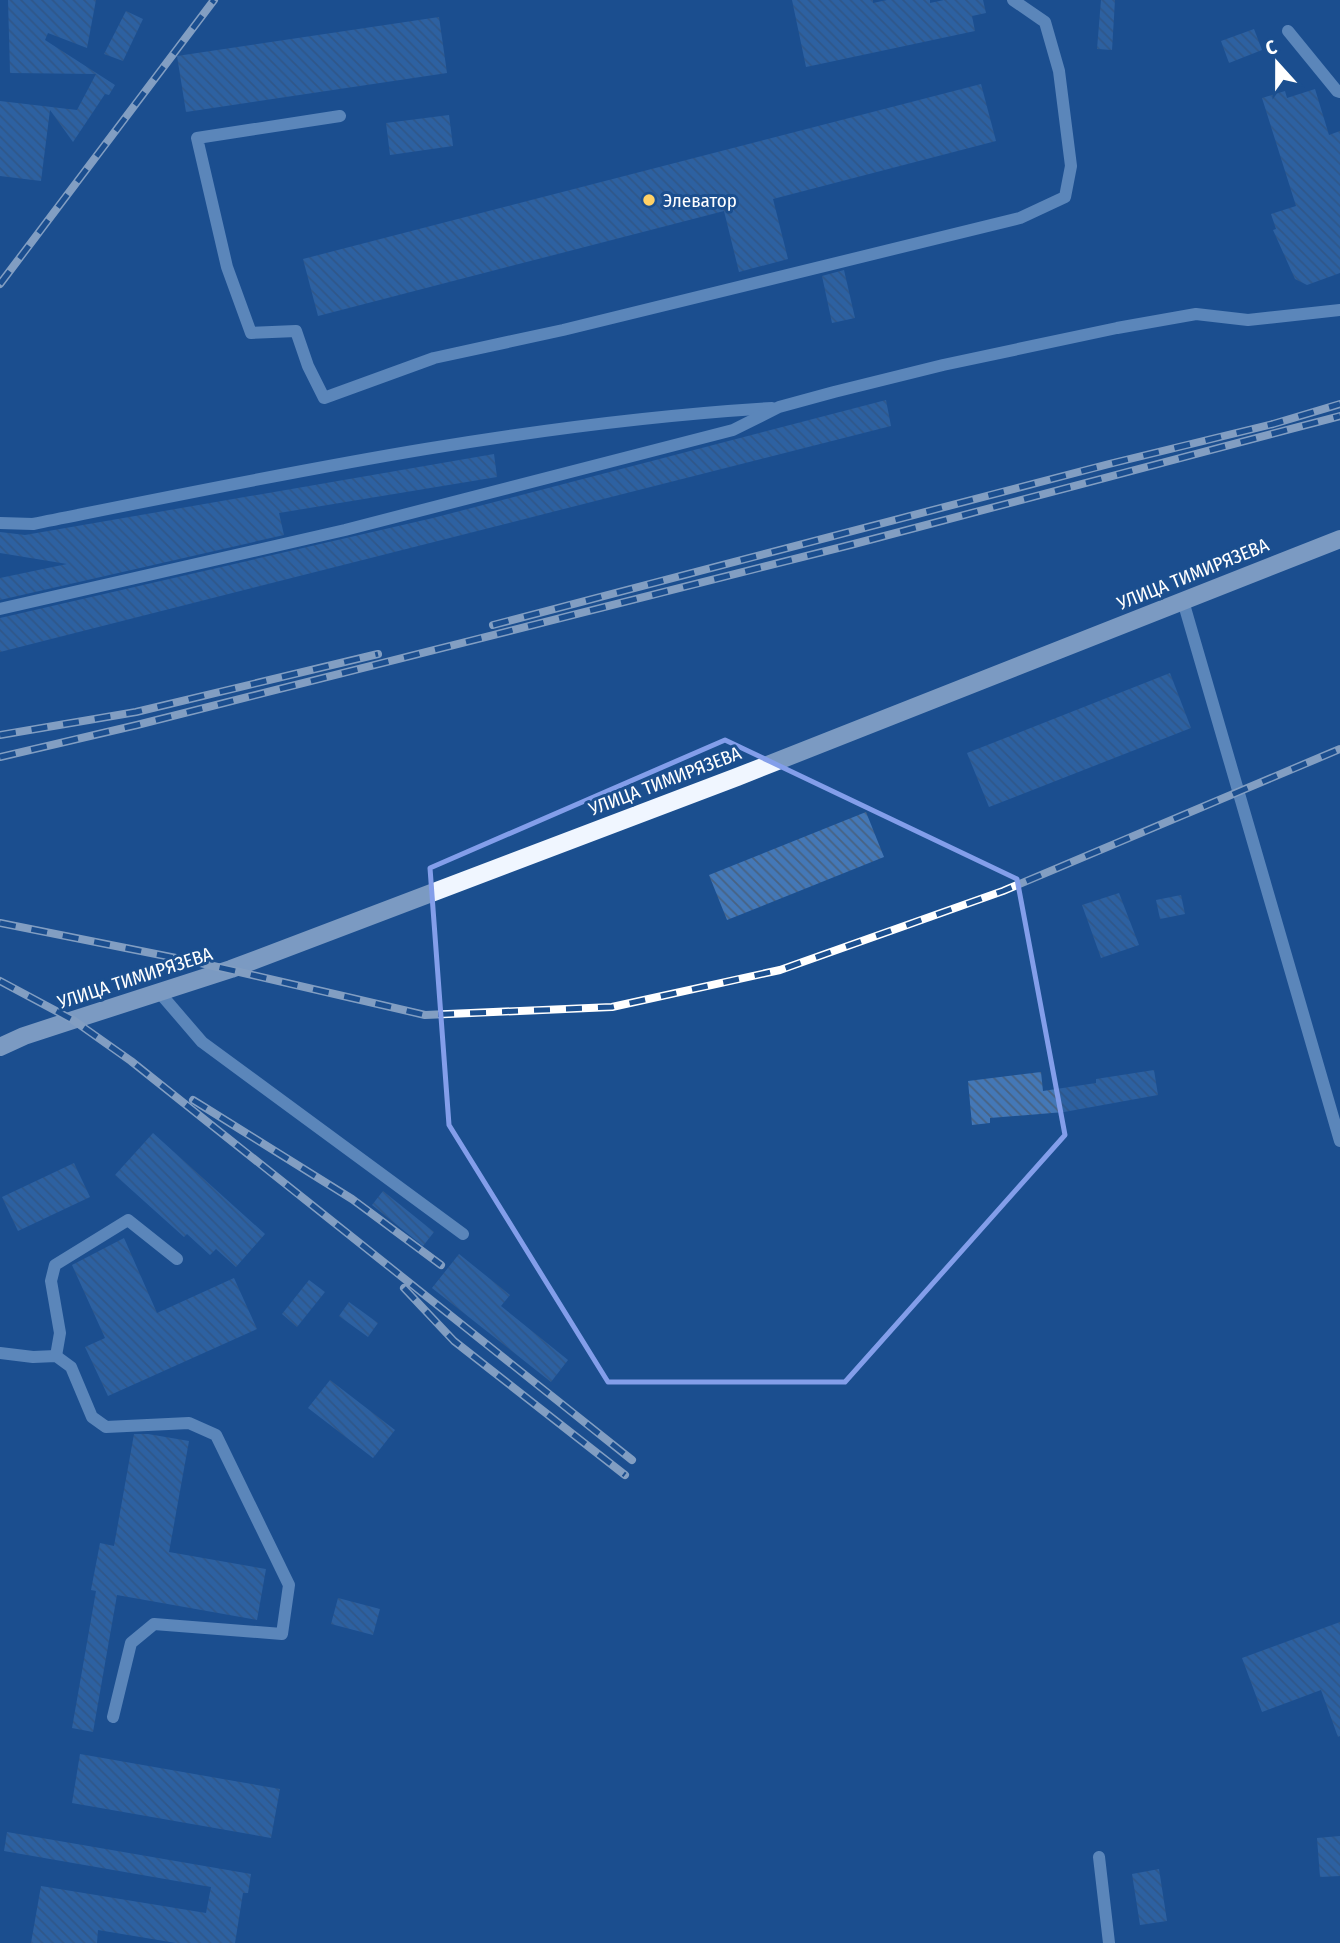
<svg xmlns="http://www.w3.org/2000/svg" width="1340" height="1943" font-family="'Fira Sans Condensed',sans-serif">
<defs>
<pattern id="building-back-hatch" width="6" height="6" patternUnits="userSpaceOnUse" patternTransform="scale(1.75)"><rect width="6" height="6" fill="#4478b7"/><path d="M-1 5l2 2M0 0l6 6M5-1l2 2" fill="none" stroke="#486282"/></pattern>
</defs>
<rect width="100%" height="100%" fill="#1b4f8f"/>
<g fill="url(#building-back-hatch)">
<path d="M8,0H96L87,48L48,33L45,40L115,85L109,95L105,94L73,142L50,110L41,181L0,176V101L77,110L96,74L10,73Z"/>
<path d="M792,0H873V3L887,0H930V3L944,0H983L986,13L972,16L975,31L806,67Z"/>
<path d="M1101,0H1115L1112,50L1097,49Z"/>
<path d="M126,11L143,19L123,61L104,54Z"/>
<path d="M439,17L447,73L186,112L177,56Z"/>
<path d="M1254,29L1262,50L1229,63L1221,41Z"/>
<path d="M981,84L996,141L773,199L788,259L739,272L724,211L318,316L303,259Z"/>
<path d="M1315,89L1329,135L1340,131V273L1307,285L1295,279L1273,230L1276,229L1271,214L1296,206L1262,98L1285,91L1287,98Z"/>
<path d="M449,115L453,146L390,155L386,123Z"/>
<path d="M844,270L855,318L832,323L822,276Z"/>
<path d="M886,400L891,426L0,652V618L433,518Z"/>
<path d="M494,454L497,477L279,513L284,535L0,600V578L67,564L0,553V532L25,535Z"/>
<path d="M1170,673L1191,728L989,807L967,753Z"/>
<path d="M866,812L884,857L727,920L709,875Z"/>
<path d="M1119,893L1139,945L1101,958L1082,905Z"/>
<path d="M1181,895L1185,914L1160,919L1156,900Z"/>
<path d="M1154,1070L1158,1095L1064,1112L990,1118V1123L972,1125L968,1081L1041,1072L1043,1091L1096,1083V1079Z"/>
<path d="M153,1133L265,1234L236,1267L216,1249L210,1255L187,1234L184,1237L115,1175Z"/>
<path d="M74,1163L90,1197L18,1231L2,1197Z"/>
<path d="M383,1191L434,1232L423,1246L372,1205Z"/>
<path d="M124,1238L157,1313L234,1278L257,1329L108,1396L85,1347L105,1338L72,1265Z"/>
<path d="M459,1254L510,1295L501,1306L568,1360L551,1382L432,1288Z"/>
<path d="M309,1280L325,1292L297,1327L282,1314Z"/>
<path d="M349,1302L378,1323L368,1337L339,1316Z"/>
<path d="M330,1380L395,1430L373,1458L308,1408Z"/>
<path d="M134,1434H148L189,1441L169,1552L266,1569L257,1620L117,1595L93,1732L72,1728L96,1591L91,1590L100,1543L114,1546Z"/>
<path d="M338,1598L380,1609L373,1635L331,1624Z"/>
<path d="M1340,1622V1736L1338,1737L1321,1690L1262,1712L1242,1658Z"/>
<path d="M80,1754L280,1789L271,1838L72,1803Z"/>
<path d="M7,1832L251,1874L248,1893H243L235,1943H176L98,1930L97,1943H31L41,1886L206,1913L211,1887L4,1851Z"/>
<path d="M1340,1836V1876L1320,1877L1317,1838Z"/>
<path d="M1159,1869L1167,1921L1140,1925L1132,1874Z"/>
</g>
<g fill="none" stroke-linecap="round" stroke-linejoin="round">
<g stroke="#a9c9ee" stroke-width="12">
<path d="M1288,31L1337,91L1340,92"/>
<path d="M340,116L197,138L227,267L251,333L296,331L308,366L324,398L434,358L563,330L1020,218L1065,197L1071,166L1059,71L1045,22L1013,0"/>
<path d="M0,523L33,524C277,475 522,423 772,408"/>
<path d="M1183,601L1340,1141"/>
<path d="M0,609L345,530L733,430L779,407L834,392L943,365L1117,328L1196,314L1248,320L1340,310"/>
<path d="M159,992L202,1042L463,1234"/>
<path d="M0,1353L33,1357L56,1356L71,1367L92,1417L106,1427L189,1423L216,1435L289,1585L282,1634L154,1624L131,1643L113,1717"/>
<path d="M56,1356L60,1333L51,1281L55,1265L128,1220L177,1259"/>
<path d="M1099,1857L1109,1943"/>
</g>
<path stroke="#f0f6ff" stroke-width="18" d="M0,1047L24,1036L73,1020L231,969L737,777L1340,539"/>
<g stroke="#fff" stroke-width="8">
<g id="rail">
<path d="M0,284L214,0"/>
<path d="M493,625L1109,464L1273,424L1340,404"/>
<path d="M0,735L136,712L378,654"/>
<path d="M0,757L137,725L854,544L1340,416"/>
<path d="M0,923L196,962L425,1015L612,1007L780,970L1003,891L1340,749"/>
<path d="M0,981L73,1020L131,1061L632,1460"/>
<path d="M193,1100L352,1199L441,1265"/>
<path d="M404,1288L454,1341L625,1475"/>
</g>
</g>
<use href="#rail" stroke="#1b4f8f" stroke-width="5" stroke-dasharray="16" stroke-linecap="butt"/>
</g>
<path d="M0 0H1340V1943H0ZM725,740L1017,879L1065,1135L845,1382H608L449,1125L430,868Z" fill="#1b4f8f" fill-opacity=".55" fill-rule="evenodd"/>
<path fill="none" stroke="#839eea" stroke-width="5" stroke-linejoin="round" d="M725,740L1017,879L1065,1135L845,1382H608L449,1125L430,868Z"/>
<circle fill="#ffd166" stroke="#1b4f8f" stroke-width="2.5" cx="649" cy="200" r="7"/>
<g text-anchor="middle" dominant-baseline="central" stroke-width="6" stroke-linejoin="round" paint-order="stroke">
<g font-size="19" fill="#fff" stroke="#1b4f8f" text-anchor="start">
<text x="663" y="200">Элеватор</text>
</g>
<g font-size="19" fill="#fff" stroke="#1b4f8f">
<text transform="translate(1193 574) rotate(-22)">УЛИЦА ТИМИРЯЗЕВА</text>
<text transform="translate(665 781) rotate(-21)">УЛИЦА ТИМИРЯЗЕВА</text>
<text transform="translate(135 978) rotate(-18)">УЛИЦА ТИМИРЯЗЕВА</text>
</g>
</g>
<g transform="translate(1277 63) rotate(339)" stroke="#1b4f8f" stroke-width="5" paint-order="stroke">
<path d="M0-5L12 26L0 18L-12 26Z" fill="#ffffff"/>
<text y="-10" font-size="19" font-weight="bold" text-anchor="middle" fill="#ffffff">С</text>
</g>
</svg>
